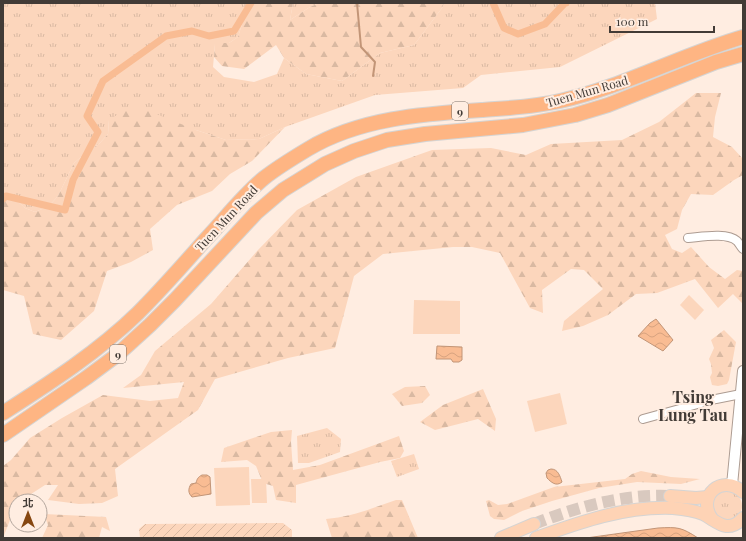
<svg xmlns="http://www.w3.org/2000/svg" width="746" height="541" font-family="'Playfair Display','Noto Sans TC',serif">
<defs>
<pattern id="grass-tufts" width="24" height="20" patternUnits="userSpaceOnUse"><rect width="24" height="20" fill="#fcd6bc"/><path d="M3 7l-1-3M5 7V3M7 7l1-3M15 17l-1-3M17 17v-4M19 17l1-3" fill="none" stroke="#d9b9a2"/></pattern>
<pattern id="forest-firs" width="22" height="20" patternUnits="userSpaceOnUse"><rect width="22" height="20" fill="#fcd6bc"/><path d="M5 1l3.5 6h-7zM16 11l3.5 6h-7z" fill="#d9b9a2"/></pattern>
<pattern id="garden-furrows" width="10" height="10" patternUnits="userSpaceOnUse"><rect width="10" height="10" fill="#fcd6bc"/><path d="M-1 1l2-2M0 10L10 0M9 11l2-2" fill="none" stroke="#d9b9a2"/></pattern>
<pattern id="water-waves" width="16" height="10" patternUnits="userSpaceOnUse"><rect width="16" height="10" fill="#f9bc93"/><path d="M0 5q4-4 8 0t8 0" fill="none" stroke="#d7a27f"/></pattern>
</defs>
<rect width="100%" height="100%" fill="#ffede1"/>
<g fill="url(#grass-tufts)">
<path d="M3,3H250L248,5L238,37L229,43L215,44L213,67L224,77L254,82L277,74L284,58L306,74L342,81L380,53L414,45L442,8L444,3H655L657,19L560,67L481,75L463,88L375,95L285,127L259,139L226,140L196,130L109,120L108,134L99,144L87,152L74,163L58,196L49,206L35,212L25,208L14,198L3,200Z"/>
<path d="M293,3H319L310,7L290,20Z"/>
<path d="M327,428L341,439L340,452L309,463H298L297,436Z"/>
<path d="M414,454L419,469L397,477L391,461Z"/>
<circle cx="727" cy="506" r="15"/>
</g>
<g fill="url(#forest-firs)">
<path d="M250,3H293L290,20L310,7L319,3H444L442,8L414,45L380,53L342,81L306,74L284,58L276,45L244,69L222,66L214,57L215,43H229L238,37L248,5Z"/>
<path d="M696,93H721L715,117L713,137L732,147L743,159V175L734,180L713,195L691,194L682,210L677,229L665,235L672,249L682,253L691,247L709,267L725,279L737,270L743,271V304L733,294L718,308L695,279L657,293L636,294L608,315L583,326L562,331L564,321L603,289L584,270L571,269L542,290L543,313L530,308L500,253L472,247H453L383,254L354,276L335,348L288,358L215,379L198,410L115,469L118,496L102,503L79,504L48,500L58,485H45L28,496L24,501H16V512L10,520L3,538V466L11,460L30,438L62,418L103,395L150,401L178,398L184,382L123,388L141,375L155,351L211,304L258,250L297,210L356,177L432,150L491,148L526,155L551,144L622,140L659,122Z"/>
<path d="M146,110L196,130L226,140L259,139L285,127L252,161L230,174L212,191L177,205L150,229L153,250L131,262L107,271L94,311L61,340L33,334L24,296L3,290V200L14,198L25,208L35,212L49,206L58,196L74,163L87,152L99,144L108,134L109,120L123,111Z"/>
<path d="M724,330L736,342L729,380L727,384L718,386L712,385L710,377L712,373L711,364L709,359L714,348L711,340Z"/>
<path d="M425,386L430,395L422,403L402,406L392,394L405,387Z"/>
<path d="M483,389L496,419L495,431L478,419L435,430L420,422L443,405Z"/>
<path d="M292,430L291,442L293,470L320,465L399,436L404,451L400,458L380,462L296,485V503L276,500L273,486L263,483L256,466L247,460L221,462L224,448L271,432Z"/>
<path d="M641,471L671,477L700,479L681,484L637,482L599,488L552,501L522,511L504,520L494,519L490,516L486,501L489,500L498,505L507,504L554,487L625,479L632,474Z"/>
<path d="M396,500H402L418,538H332L326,519C351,517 373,508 396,500Z"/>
<path d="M44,514L106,517L110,531L102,527L99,538H42L48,525Z"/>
</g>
<path fill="url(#garden-furrows)" d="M283,523L292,530V538H140L139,529L145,524Z"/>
<g fill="#fcd6bc">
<path d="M689,295L704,310L695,320L680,305Z"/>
<path d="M414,300L460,301V334H413Z"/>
<path d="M560,393L567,424L535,432L527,401Z"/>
<path d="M249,467L250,505L216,506L214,468Z"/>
<path d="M251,479H266L267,503H252Z"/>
</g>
<g fill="url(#water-waves)" stroke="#c29577">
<path d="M656,319L673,340L663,351L638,336L650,323Z"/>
<path d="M437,346L462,347V360L459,362H453L451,359H436Z"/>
<path d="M551,469C558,469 560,476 562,482C556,487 551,482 547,478L546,473L548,470Z"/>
<path d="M202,475H207L210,477L211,494L192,497C188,493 188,489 191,484L196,483C197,479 198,477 202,475Z"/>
<path d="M658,528C678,527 681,527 698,538H586Z"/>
</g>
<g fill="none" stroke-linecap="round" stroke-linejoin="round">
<path stroke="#c29577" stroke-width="2" d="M357,3L361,47L375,62L373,76"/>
<g stroke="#f9bc93" stroke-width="7">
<path d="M493,3L504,28L518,34L545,24L565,3H566"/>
<path d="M3,199L6,196L65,210L73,180L98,132L87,116L103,81L166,36L192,31L209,36L234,31L251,3"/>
</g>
<path stroke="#d9c9bf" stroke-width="12" stroke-dasharray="12 6" stroke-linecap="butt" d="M534,524C577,507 623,494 670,496"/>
<g stroke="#ad9c92" stroke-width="10">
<g id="minor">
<path d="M688,238C701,237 727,232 737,241C739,243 741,247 743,249"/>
<path d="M643,419L716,399L741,394"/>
</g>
</g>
<g stroke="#ad9c92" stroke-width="12">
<path id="tertiary" d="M732,485L743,371"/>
</g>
<g stroke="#d5d4d3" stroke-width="14">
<g id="primary">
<path d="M670,496L696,498L708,497"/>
<path d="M712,519C696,496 722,473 743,492"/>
<path d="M501,538L534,524"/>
<path d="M536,538C580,522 625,506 673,508C683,509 693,510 703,514C717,521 727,535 743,518"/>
</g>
</g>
<g stroke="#d5d4d3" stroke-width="16">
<g id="motorway">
<path d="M3,413C50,383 98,352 138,313C161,290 183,265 205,240C225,219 242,196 264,178C278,167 293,158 308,149C360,118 423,114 483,110C509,108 534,107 560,101C623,87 681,55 743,37"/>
<path d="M3,435L86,378L117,355L150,325L175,300L256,213L283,190L325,164L354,151L387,140L425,134L523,125L575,115L608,105L716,62L743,54"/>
</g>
</g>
<use href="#minor" stroke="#fff" stroke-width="8"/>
<use href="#tertiary" stroke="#fff" stroke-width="10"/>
<use href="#primary" stroke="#fed3b5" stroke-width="12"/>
<use href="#motorway" stroke="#feb583" stroke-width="14"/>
</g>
<g text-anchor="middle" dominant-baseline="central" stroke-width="4" stroke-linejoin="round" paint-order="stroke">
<g fill="#ffede1" stroke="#7b7069" stroke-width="1">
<rect x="452" y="102" width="16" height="18" rx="3"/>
<rect x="110" y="345" width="16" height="18" rx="3"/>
</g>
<g font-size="11" font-weight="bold" fill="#423b36">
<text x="460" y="111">9</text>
<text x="118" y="354">9</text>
</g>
<g font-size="12" fill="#423b36" stroke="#ffede1">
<text transform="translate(587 91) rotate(-16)">Tuen Mun Road</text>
<text transform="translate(226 218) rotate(-47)">Tuen Mun Road</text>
</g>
<g font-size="16" font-weight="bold" fill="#423b36" stroke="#ffede1">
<text x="693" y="396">Tsing<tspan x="693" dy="18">Lung Tau</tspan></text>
</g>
</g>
<rect width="746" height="541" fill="none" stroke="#423b36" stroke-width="8"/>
<g transform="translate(28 513)"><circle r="19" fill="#ffede1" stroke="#b3a69d"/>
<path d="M0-3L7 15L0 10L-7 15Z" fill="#874710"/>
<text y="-6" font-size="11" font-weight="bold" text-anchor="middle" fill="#423b36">北</text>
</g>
<path d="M610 26v6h104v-6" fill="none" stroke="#423b36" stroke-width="2"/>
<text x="616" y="26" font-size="12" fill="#423b36" stroke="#ffede1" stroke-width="3" paint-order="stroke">100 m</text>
</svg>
